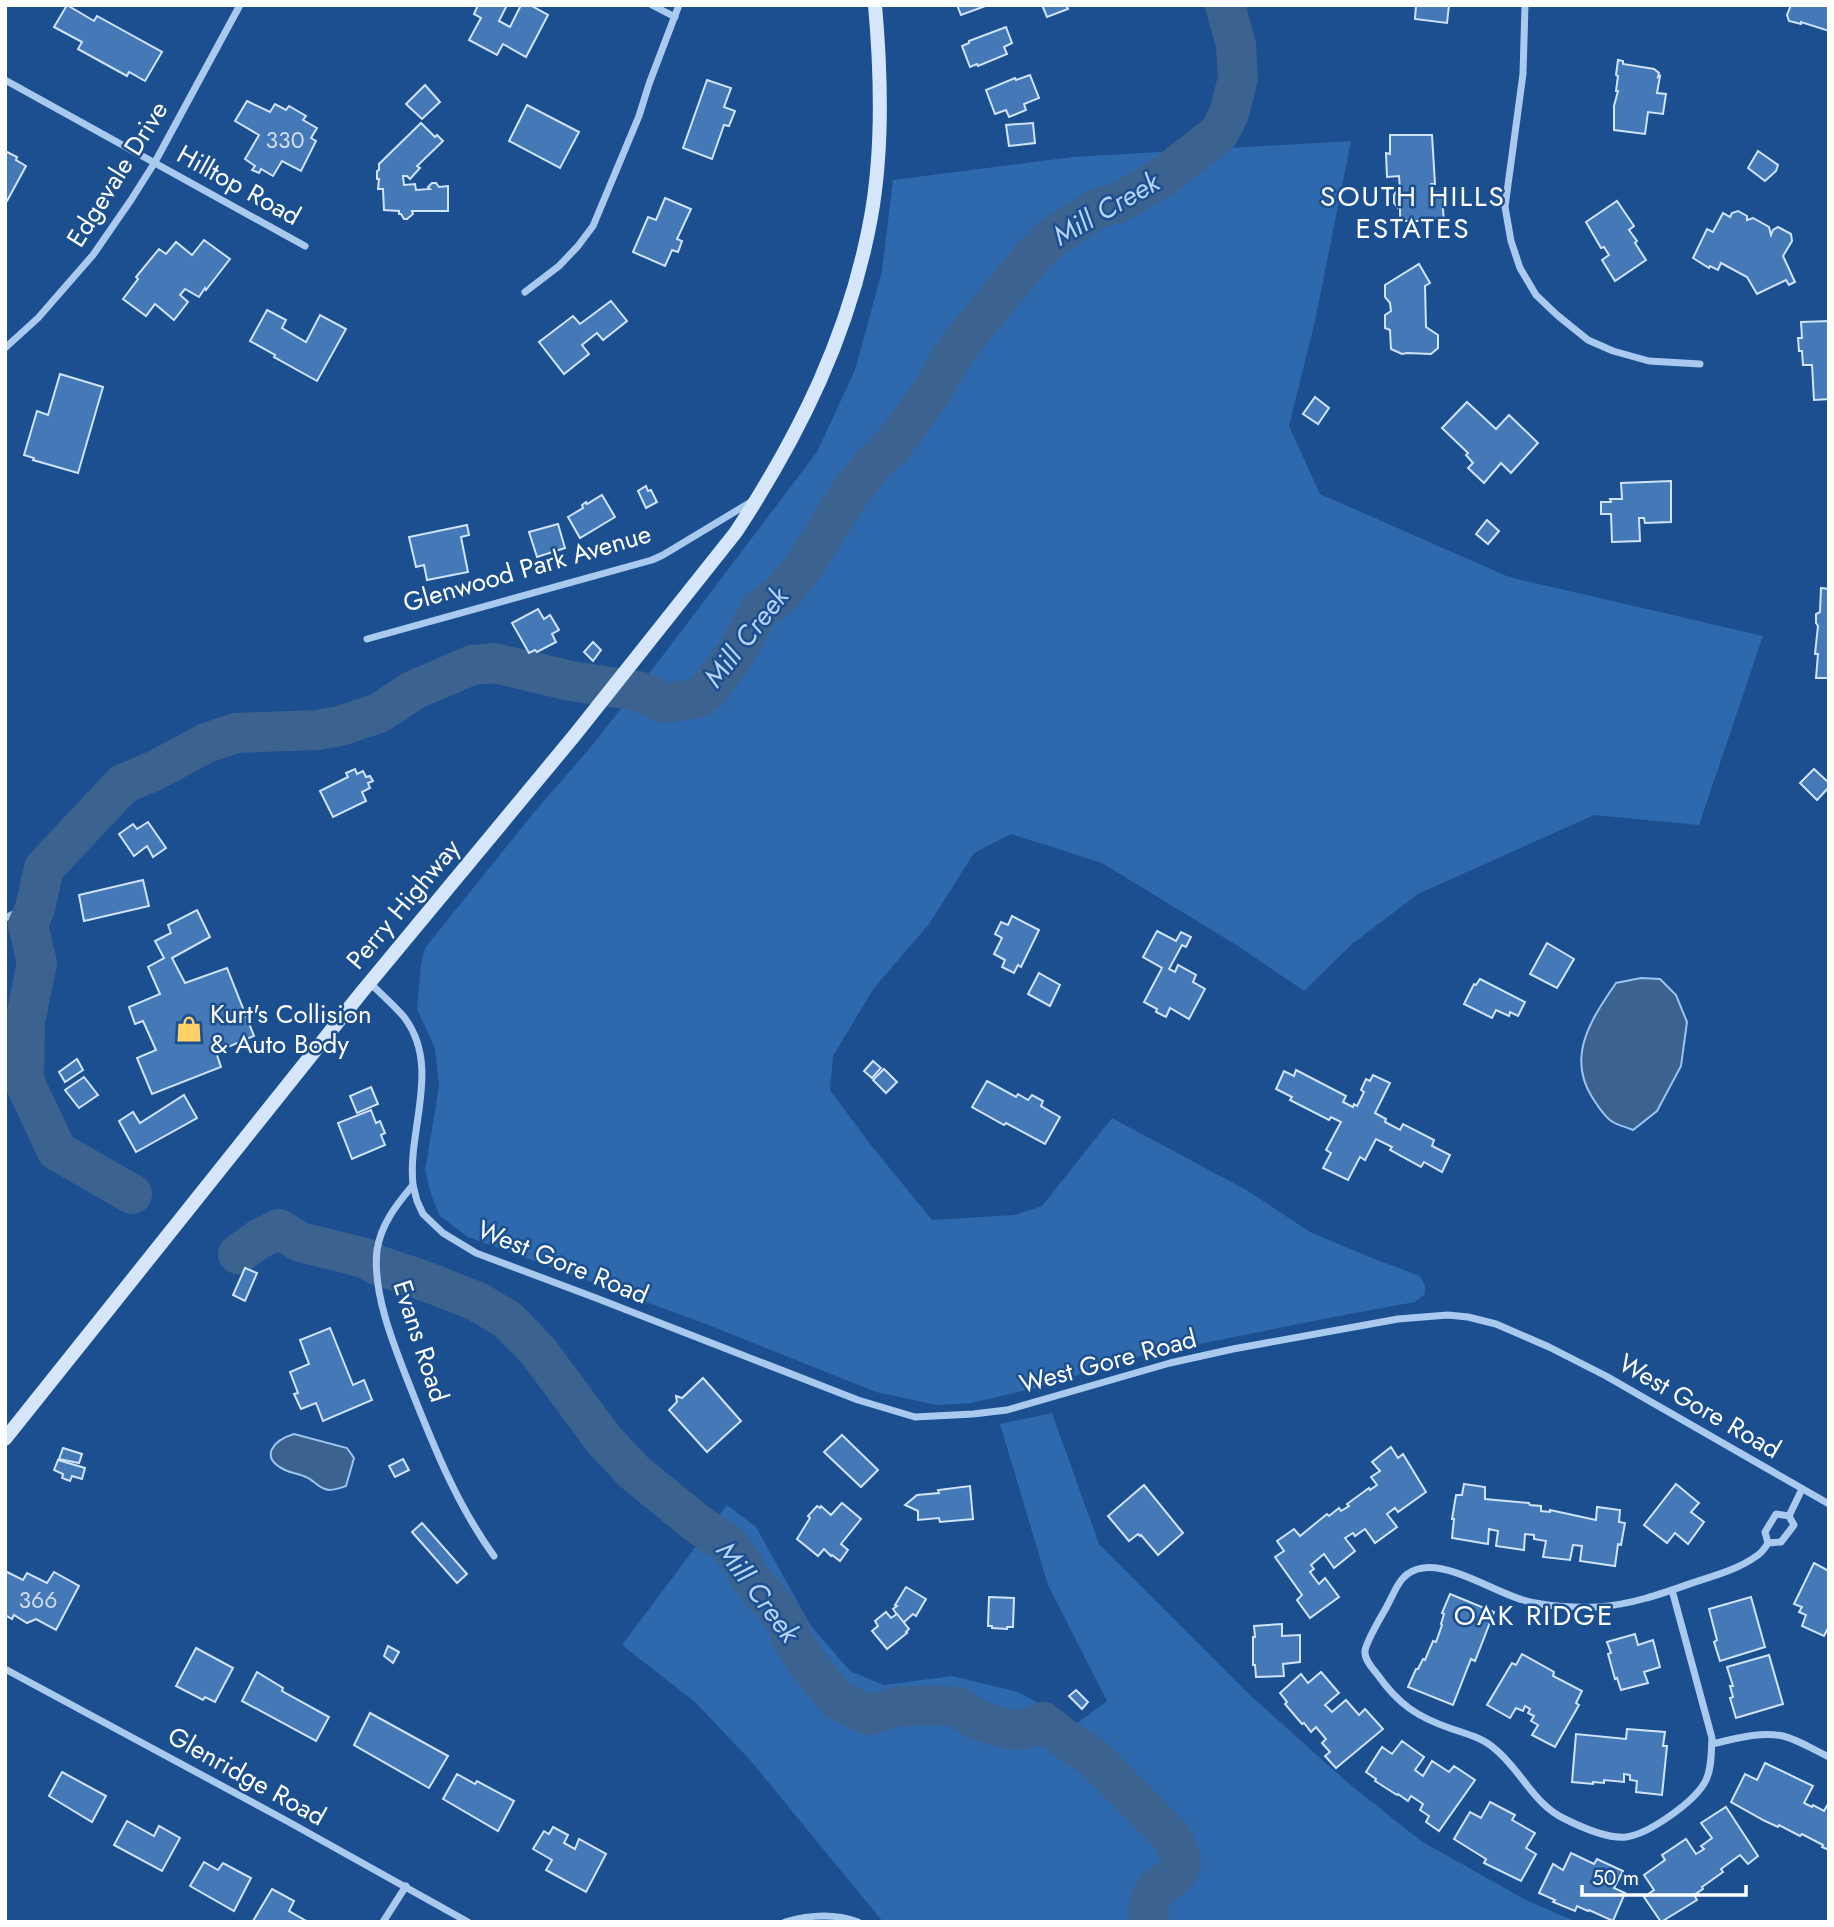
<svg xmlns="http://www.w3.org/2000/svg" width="1834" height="1927" font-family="Jost,sans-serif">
<rect width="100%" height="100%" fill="#1b4f8f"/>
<g fill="#2e69ad">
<path d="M1351,141L1315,321L1289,426L1320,494L1509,577L1763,636L1699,825L1594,815L1418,894L1352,944L1304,991L1238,946L1102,863L1011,834L974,853L929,924L874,988L833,1056L830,1090L870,1144L932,1220L1014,1215L1042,1206L1112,1118L1248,1191L1310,1232L1372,1258L1420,1276L1425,1286V1294L1415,1302L1339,1316L1144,1355L1036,1388L971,1403L936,1405L876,1392L706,1324L468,1237L440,1216L432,1197L425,1171L439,1087L435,1048L417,1009L421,964L425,948L536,810L590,748L664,654L817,452L855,370L882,271L893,180L1073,157Z"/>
<path d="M1052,1413L1099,1544L1251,1696L1347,1782L1421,1841L1528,1901L1577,1922H883L750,1760L695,1702L622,1645L727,1505L756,1527L811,1626L850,1671L884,1685L952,1676L1018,1692L1076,1724L1107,1701L1048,1585L1000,1424Z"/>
</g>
<g fill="#3c6290" stroke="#9cc4f0" stroke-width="2">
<path d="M1641,978L1660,979L1676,995L1687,1022L1681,1066L1657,1111L1633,1130C1627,1127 1619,1126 1613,1122C1605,1118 1597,1105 1592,1097C1566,1056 1592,1018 1616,983Z"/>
<path d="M294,1434L347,1448L354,1458L346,1486C340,1488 331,1492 325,1489C318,1487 313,1480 306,1477C300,1474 291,1473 285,1470C258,1457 274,1440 294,1434Z"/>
</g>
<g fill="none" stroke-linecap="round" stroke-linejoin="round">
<path stroke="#9cc4f0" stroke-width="7" d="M5,918L36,904"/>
<g stroke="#3c6290" stroke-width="40">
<path d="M132,1194L57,1151L24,1081L25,1022L37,963L28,925L35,908L44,868L123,784L154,771L206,743L236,733L317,730L340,726L379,713L414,690L472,665L494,663L571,681L638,691L666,703L698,698L709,689L735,654L759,611L782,593L802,569L850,493L874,463L890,448L911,421L933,390L948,363L965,338L1036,253L1055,235L1100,207L1116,204L1160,179L1219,133L1229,114L1238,78L1236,45L1225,5"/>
<path d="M238,1254L259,1239L279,1229L300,1242L365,1258L377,1265L425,1281L478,1302L508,1320L538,1351L604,1440L634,1472L699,1525L728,1544L744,1565L750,1578L780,1613L788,1625L791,1637L804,1658L836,1699L868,1715L899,1706H939L959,1707L975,1719L1007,1729L1022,1730L1043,1722L1065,1739L1094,1758L1170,1835C1202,1885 1154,1872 1149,1905C1148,1912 1148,1915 1150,1922"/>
</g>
</g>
<g fill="#4478b7" stroke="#cfe3fa" stroke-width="2">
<path d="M67,5L94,21L97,16L162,52L145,81L129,72L127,76L78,49L82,42L54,27Z"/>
<path d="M478,5H507L499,21L510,27L521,5H530L548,15L526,57L503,44L497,55L469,40L481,18L474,14Z"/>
<path d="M957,5H988L961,15Z"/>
<path d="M1042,5H1066L1068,9L1047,17Z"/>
<path d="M1416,5H1449L1447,23L1415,19Z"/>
<path d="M1791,5H1829V31L1801,22V24L1789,21L1787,15Z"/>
<path d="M1006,27L1012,43L1004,47L1007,54L978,66L977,64L970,67L962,46L969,43V41Z"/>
<path d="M1618,60L1623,61V64L1654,69L1659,73L1658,77L1660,76L1657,93L1666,94L1663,114L1648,112L1645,134L1614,130V106L1618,91H1616L1618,76L1616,75Z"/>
<path d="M1030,75L1039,98L1024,104L1026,110L1009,117L1006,110L995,114L986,90L1015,78L1016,80Z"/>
<path d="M707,80L731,88L724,107L735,111L729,126L724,125L712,159L683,148Z"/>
<path d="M425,85L440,102L422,119L406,104Z"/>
<path d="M247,101L270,112L275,104L286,110L289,106L306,116L303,120L317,128L311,138L316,141L301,171L282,161L273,176L261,169L259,173L252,170L255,166L245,159L259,135L235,121Z"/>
<path d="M527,105L579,132L560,168L509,141Z"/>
<path d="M421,123L435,137L437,135L443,141L417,166L420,168L410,179L407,176H403L404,185L415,184L416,190L430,189L428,187L432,183H436L439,187L448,186V211H412L413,214L407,219H404L401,214H399V211L384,210L383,189H378L379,179H377V171L379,170V164Z"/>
<path d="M1033,123L1035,143L1009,146L1006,125Z"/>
<path d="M1390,135H1432L1435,184H1431V192L1442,193L1444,224H1439L1438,221H1400V207L1398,208L1394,203V195L1397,190H1400L1399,176L1387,177L1386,153L1390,154Z"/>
<path d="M5,151L17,157L16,160L26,166L7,201H5Z"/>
<path d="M1758,151L1778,165L1776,171L1765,181L1748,168Z"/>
<path d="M665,198L691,209L677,239L682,241L678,252L672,250L665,266L633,252L648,217L656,220Z"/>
<path d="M1617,201L1634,226L1629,230L1637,241L1635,243L1646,260L1615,281L1602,260L1609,255L1604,247L1601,248L1586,222Z"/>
<path d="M1738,211L1747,216V220L1753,218L1769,227L1771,235L1773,230L1778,227L1791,234L1792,241L1783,256L1795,282L1789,285L1786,280L1757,294L1747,277L1721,263L1718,270L1710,266L1709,268L1693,258L1707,229L1713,232L1723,213L1730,217L1732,213Z"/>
<path d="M204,240L230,259L206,290L205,288L199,297L185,289L180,295L188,302L174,320L155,304L146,316L123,299L138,279L136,277L159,249L166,254L176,242L192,255Z"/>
<path d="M1419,264L1430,283L1425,286L1426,327L1438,335V348L1431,354L1407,353L1402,354L1391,349L1390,330L1385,328V315L1391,311L1390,303L1385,297V285Z"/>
<path d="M611,301L627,321L603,340L597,333L582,345L589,354L564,374L539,342L573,316L580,324Z"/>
<path d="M267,310L286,320L282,328L306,342L320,315L346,329L317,381L274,357L275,355L250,341Z"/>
<path d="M1829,321V399L1814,400L1812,365H1803L1802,351H1799L1798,338H1802L1801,322Z"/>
<path d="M60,374L103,387L78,473L33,460L34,458L24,455L37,411L48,415Z"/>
<path d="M1315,397L1329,408L1318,424L1303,414Z"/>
<path d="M1467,402L1496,429L1509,415L1538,443L1511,473L1501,463L1484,483L1468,468L1473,463L1466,455L1468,453L1442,428Z"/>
<path d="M1671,481V522L1645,523L1644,518H1639L1640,541L1612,542L1611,514H1601V502H1611L1610,499H1622L1621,483Z"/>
<path d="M646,486L648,491L651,490L657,502L646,508L638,491Z"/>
<path d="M602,495L615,517L580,538L568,517L583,508L582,505L586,502L587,504Z"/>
<path d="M1487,520L1499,531L1488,544L1476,534Z"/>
<path d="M558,524L565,548L537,557L529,532Z"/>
<path d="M467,525L469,535L461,537L468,572L427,580L424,565L416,567L409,537Z"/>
<path d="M1821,588L1829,589V678H1816L1818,654H1815L1818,626L1816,623V614L1820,612Z"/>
<path d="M538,609L544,619L550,615L559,630L552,634L556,642L537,652L535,650L529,653L512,623Z"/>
<path d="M593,642L601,650L593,661L584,652Z"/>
<path d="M355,769L357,774L363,771L366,777L370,776L373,781L368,783L370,788L362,792L366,801L333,817L320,791L348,777L346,773Z"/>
<path d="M1814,769L1829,783V787L1817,800L1800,783Z"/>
<path d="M148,822L166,848L153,857L147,846L134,856L119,834L133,824L137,829Z"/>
<path d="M143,880L149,906L84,921L79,895Z"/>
<path d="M197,910L210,937L172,958L185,983L227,968L254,1036L216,1052L221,1067L152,1094L137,1058L156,1050L143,1021L135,1024L129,1007L160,994L148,967L164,958L155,941L171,933L168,925Z"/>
<path d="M1012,916L1039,930L1021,967L1018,965L1014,973L1002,967L1005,960L994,954L1002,938L995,934L1001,922L1008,925Z"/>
<path d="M1157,931L1176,941L1181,932L1191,937L1186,947L1182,945L1169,969L1175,972L1178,965L1196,975L1193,982L1205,989L1189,1019L1170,1008L1166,1017L1156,1012L1157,1009L1144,1002L1162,968L1143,957Z"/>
<path d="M1547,943L1574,959L1557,988L1530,974Z"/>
<path d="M1039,973L1060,985L1050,1006L1028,994Z"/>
<path d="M1480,979L1525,1002L1518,1016L1510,1012L1509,1016L1496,1010L1492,1018L1464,1004L1474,984L1476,985Z"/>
<path d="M77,1059L83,1070L65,1082L59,1072Z"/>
<path d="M873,1061L881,1068L872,1078L864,1071Z"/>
<path d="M884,1069L897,1082L886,1093L873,1080Z"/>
<path d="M1296,1070L1346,1096L1343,1102L1353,1107L1354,1104L1357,1106L1364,1092L1361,1090L1366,1079L1370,1081L1373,1075L1390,1083L1375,1113L1386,1119L1385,1122L1400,1130L1403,1124L1434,1140L1432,1146L1450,1155L1442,1172L1424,1162L1421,1167L1390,1150L1392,1147L1376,1139L1365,1160L1360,1157L1348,1180L1323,1168L1331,1153L1326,1150L1341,1122L1331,1117L1329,1120L1290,1100L1292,1097L1276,1089L1284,1071L1294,1076Z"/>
<path d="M84,1077L98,1095L79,1108L65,1090Z"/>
<path d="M987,1081L1016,1097L1018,1094L1028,1100L1032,1095L1043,1101L1041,1106L1060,1117L1045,1144L1006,1123L1004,1125L972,1107Z"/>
<path d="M371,1087L378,1104L357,1113L350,1096Z"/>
<path d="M184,1095L197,1118L136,1152L119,1121L133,1112L140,1123Z"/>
<path d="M371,1110L376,1123L380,1121L385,1133L381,1135L385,1145L352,1159L338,1123Z"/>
<path d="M245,1268L257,1273L245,1301L233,1295Z"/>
<path d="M330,1328L353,1385L364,1380L372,1400L323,1421L316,1403L301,1409L294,1394L298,1393L290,1372L309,1364L300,1340Z"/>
<path d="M703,1378L741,1421L707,1452L669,1410L677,1402L676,1396L682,1398Z"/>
<path d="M842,1435L878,1470L861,1487L824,1452Z"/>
<path d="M1391,1447L1398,1458L1403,1454L1426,1492L1398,1512L1395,1508L1387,1514L1397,1527L1375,1543L1365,1529L1355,1536L1353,1533L1345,1538L1355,1551L1334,1568L1324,1554L1311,1565L1314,1569L1310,1572L1319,1584L1325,1578L1339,1597L1310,1618L1297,1600L1302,1595L1275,1557L1284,1551L1277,1541L1294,1529L1300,1536L1327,1514L1329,1516L1339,1508L1341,1511L1349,1506L1347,1504L1369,1488L1370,1490L1377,1485L1371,1477L1380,1471L1372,1462Z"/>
<path d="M63,1448L82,1454L79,1463L59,1459Z"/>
<path d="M403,1459L409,1470L395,1477L389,1466Z"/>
<path d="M58,1460L85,1468L82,1479L72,1476L70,1481L62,1478L63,1474L54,1470Z"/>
<path d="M1464,1484L1485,1487V1499L1529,1503L1530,1505L1541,1506V1511L1550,1512V1510L1596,1520L1597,1507L1620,1510L1619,1522L1625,1523L1621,1545L1618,1544L1615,1566L1580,1561L1582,1546L1573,1545L1570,1560L1543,1557L1546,1541L1534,1539V1535L1525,1534L1524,1550L1496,1546L1498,1531L1489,1529L1488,1544L1452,1538L1454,1519H1452L1456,1495H1462Z"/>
<path d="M1676,1484L1699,1503L1691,1512L1704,1522L1688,1544L1675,1533L1667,1543L1644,1525Z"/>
<path d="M1144,1485L1183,1533L1158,1555L1141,1535L1140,1536L1138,1534L1129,1541L1108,1516Z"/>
<path d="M970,1486L973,1519L940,1522L939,1518L918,1520V1511L905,1505L917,1495L939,1493L938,1490Z"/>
<path d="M842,1503L861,1519L841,1544L848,1550L840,1561L832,1555L831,1556L824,1549L818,1556L797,1539L810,1518L808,1516L817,1506L820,1508L821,1506L831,1515Z"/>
<path d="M422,1523L467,1574L457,1583L412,1532Z"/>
<path d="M1814,1563L1829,1571V1626L1824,1636L1802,1626L1806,1615L1799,1612L1802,1607L1794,1604Z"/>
<path d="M5,1571L23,1580L27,1573L47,1583L54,1572L79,1586L56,1630L36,1619L27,1623L14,1615L12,1619L5,1615Z"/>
<path d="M906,1587L926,1599L916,1616L913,1614L903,1623L893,1609L897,1606L895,1605Z"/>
<path d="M1450,1594L1494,1612L1475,1661L1471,1659L1453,1705L1408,1687L1416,1669H1418L1423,1659L1425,1660L1433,1641L1436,1642L1442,1625L1441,1624L1444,1614L1442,1613Z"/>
<path d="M989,1597L1014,1598L1013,1627H1007V1629L992,1628V1626H988Z"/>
<path d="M1751,1597L1765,1647L1720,1661L1714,1642L1717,1640L1709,1609Z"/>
<path d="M886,1612L891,1618L897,1614L909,1629L906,1632L907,1633L887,1649L872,1631L878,1626L875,1621Z"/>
<path d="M1282,1624V1636L1300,1635V1662L1283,1664L1284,1676L1256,1677L1255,1665H1253V1637H1255L1254,1626Z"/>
<path d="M1635,1634L1638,1645L1653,1640L1660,1667L1644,1672L1648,1683L1621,1690L1617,1678L1615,1679L1608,1654L1611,1653L1607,1642Z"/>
<path d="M388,1646L399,1652L393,1663L384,1656Z"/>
<path d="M196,1648L233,1668L215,1702L205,1697L203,1700L176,1686Z"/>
<path d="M1522,1654L1554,1672L1553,1676L1582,1691L1576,1703L1579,1705L1555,1747L1532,1735L1538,1725L1531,1721L1534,1716L1528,1713L1530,1709L1525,1706L1523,1711L1516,1708L1510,1718L1487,1705L1512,1663L1516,1665Z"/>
<path d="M1769,1655L1783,1704L1736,1718L1730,1698L1733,1697L1730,1686H1733L1727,1667Z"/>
<path d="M257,1672L283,1688L282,1691L329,1717L316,1741L242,1701Z"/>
<path d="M1321,1672L1339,1693L1325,1705L1332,1712L1346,1700L1359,1715L1365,1709L1383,1729L1336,1768L1325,1756L1330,1752L1322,1743L1326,1739L1316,1727L1311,1732L1304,1723L1302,1724L1285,1704L1287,1702L1280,1693L1301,1674L1308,1683Z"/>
<path d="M1076,1690L1088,1702L1082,1709L1069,1696Z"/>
<path d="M370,1713L448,1756L429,1788L354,1745Z"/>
<path d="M1627,1729L1665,1732L1663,1746H1667L1662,1795L1636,1792L1637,1781L1630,1780V1775L1624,1774V1782L1604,1780V1783L1593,1782V1784L1572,1782L1576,1734L1626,1739Z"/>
<path d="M1402,1741L1424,1757L1415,1770L1423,1776L1432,1761L1449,1772L1454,1766L1475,1780L1439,1831L1426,1822L1429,1816L1420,1810L1423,1804L1411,1796L1408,1801L1398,1794L1397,1795L1375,1781L1376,1779L1366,1772L1382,1747L1392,1754Z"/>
<path d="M1765,1763L1813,1786L1804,1803L1812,1807L1813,1805L1824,1811L1829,1802V1850L1822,1847L1823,1845L1802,1834L1800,1836L1779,1825L1778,1827L1765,1821L1731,1802L1745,1774L1757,1780Z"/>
<path d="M62,1772L106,1796L92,1822L49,1796Z"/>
<path d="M457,1774L475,1784L477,1781L514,1801L498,1831L443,1799Z"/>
<path d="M1490,1802L1515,1815L1512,1820L1535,1833L1526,1848L1536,1854L1521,1881L1484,1863L1486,1859L1454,1839L1470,1812L1481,1818Z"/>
<path d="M1726,1807L1758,1856L1748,1864L1740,1855L1721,1869L1723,1872L1702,1887L1703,1889L1694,1895L1697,1900L1661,1922L1644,1897L1654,1890L1644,1875L1665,1860L1662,1855L1686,1839L1696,1854L1704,1849L1701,1846L1712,1838L1701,1823Z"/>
<path d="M127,1821L154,1836L159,1826L180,1838L162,1871L114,1845Z"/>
<path d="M553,1827L568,1835L564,1843L575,1849L579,1839L606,1854L586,1892L546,1870L552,1860L533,1849L544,1831L549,1834Z"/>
<path d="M1571,1853L1594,1864L1597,1859L1623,1871L1614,1888L1625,1893L1613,1921L1589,1910L1588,1911L1577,1906L1575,1911L1553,1902L1555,1900L1539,1893L1553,1864L1563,1870Z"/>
<path d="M204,1862L218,1870L223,1863L251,1878L234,1911L190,1886Z"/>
<path d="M272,1889L294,1901L289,1911L308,1922L253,1921Z"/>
</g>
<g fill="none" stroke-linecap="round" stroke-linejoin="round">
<g stroke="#a9c9ee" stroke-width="7">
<path d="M652,5L675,17"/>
<path d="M1525,5L1523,74L1505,207L1511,241L1520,268L1536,295L1557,315L1588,340L1613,351L1649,361L1700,364"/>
<path d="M5,80L305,246"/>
<path d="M525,292L559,266L578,246L593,226L639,116L649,84L679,5"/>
<path d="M5,348L38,318L93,255L131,200L155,162L240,5"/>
<path d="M367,639L652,560L663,555L751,502"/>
<path d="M370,983C381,994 394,1005 404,1017C442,1067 407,1129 413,1185C397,1204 381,1224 377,1250C372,1294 395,1348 411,1389C434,1447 457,1505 494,1556"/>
<path d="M413,1185L417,1201L423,1214L443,1233L476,1253L596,1298L858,1400L915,1417L973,1414L1007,1410L1170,1363L1233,1349L1398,1319L1448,1315L1468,1317L1496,1324L1549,1347L1606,1376L1829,1504"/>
<path d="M1776,1514L1789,1516L1794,1525L1781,1542L1768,1543L1765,1532Z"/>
<path d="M1789,1516L1802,1489"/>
<path d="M1672,1590L1712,1738C1711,1752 1712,1768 1706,1780C1696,1801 1649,1834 1626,1837C1608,1839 1581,1827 1565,1819C1534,1805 1521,1770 1495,1749C1483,1738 1467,1734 1452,1729C1417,1717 1398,1704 1377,1674C1372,1668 1364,1659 1365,1651C1366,1642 1381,1617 1386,1608C1396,1590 1400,1571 1423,1568C1453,1564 1495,1592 1523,1600C1544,1606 1576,1608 1597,1607C1631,1605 1664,1593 1695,1582C1717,1575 1739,1569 1758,1555C1762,1552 1765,1548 1768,1543"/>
<path d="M5,1669L287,1821L468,1922"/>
<path d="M1712,1744C1734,1739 1760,1731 1783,1736C1799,1740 1814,1750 1829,1757"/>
<path d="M383,1922L406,1886"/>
<path d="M785,1922C809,1915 834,1913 858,1922"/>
</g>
<path stroke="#d6e6fa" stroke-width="14" d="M5,1439L361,993L574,736L736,532C800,434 850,333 871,217C883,151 881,72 875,5"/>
</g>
<defs>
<g id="shop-bare" transform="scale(2.1)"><path d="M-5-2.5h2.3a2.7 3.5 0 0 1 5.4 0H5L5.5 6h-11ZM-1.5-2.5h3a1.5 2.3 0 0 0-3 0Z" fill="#ffd166" stroke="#1b4f8f" stroke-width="2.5" paint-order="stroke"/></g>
</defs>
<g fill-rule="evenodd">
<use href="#shop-bare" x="189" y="1029"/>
</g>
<g text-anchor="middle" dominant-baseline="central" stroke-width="5" stroke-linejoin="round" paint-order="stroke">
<g font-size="23" fill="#d0dded">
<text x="285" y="140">330</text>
<text x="38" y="1600">366</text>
</g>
<g font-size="26" fill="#fff" stroke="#1b4f8f">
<text transform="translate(117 174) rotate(-58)">Edgevale Drive</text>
<text transform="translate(239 185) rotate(29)">Hilltop Road</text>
<text transform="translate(527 568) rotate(-16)">Glenwood Park Avenue</text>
<text transform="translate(403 904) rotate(-50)">Perry Highway</text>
<text transform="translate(563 1262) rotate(22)">West Gore Road</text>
<text transform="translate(421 1341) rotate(72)">Evans Road</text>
<text transform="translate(1108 1361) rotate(-15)">West Gore Road</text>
<text transform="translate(1700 1406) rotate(30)">West Gore Road</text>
<text transform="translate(247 1776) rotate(29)">Glenridge Road</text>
</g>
<g font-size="26" fill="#fff" stroke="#1b4f8f" text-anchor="start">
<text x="210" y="1014">Kurt's Collision<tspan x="210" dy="30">&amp; Auto Body</tspan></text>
</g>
<g font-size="28" letter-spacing="2" fill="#fff" stroke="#1b4f8f">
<text x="1413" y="196">SOUTH HILLS<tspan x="1413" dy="32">ESTATES</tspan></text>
<text x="1534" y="1615">OAK RIDGE</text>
</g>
<g font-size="28" font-style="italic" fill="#b5d3f5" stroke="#1b4f8f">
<text transform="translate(1106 209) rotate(-30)">Mill Creek</text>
<text transform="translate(746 637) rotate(-52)">Mill Creek</text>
<text transform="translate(758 1592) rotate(53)">Mill Creek</text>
</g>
</g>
<rect width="1834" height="1927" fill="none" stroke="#ffffff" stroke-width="14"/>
<path d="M1582 1885v10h164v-10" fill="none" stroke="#ffffff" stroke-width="3.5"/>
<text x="1592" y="1885" font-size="21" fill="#ffffff" stroke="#1b4f8f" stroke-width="5" paint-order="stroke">50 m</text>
</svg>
